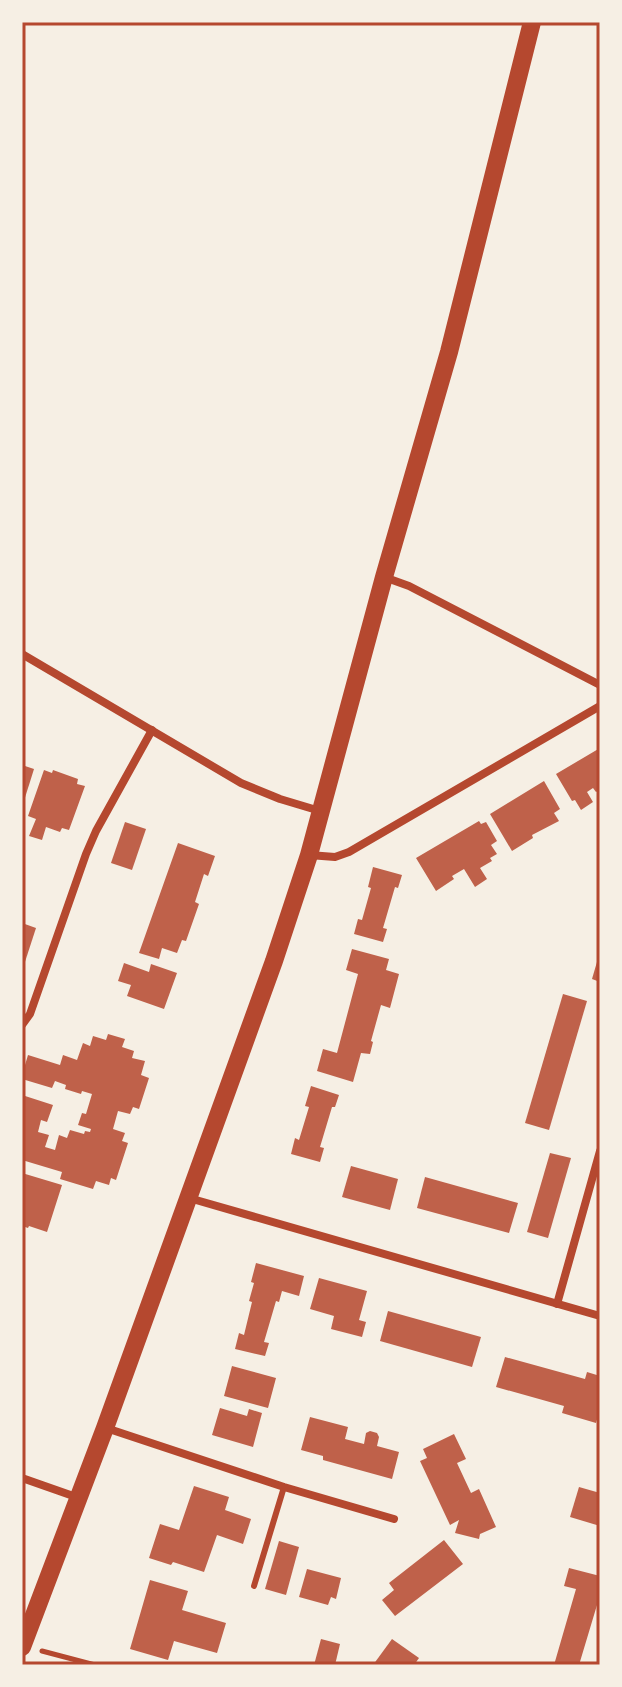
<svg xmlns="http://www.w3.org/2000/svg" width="622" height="1687" font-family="Cabin,sans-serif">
<rect width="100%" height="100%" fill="#f6efe4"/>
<g fill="#bf614a">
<path d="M600,748V790L596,792L593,788L587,792L593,802L581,810L575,800L572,801L556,774Z"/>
<path d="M22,765L34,769L23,804H22Z"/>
<path d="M44,770L52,773L53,770L78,779L77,784L85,786L69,830L62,828L60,832L46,827L42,840L29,836L36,819L28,816Z"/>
<path d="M544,781L560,809L554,813L559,821L532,835L533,838L512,851L490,814Z"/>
<path d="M479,821L481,824L486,822L497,841L491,845L497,854L490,858L492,861L480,868L487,879L475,887L464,869L452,876L454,879L436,891L416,858Z"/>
<path d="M125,822L146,829L132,870L111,863Z"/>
<path d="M178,843L215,856L208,876L204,874L195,902L199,904L186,941L182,940L177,953L162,948L159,959L139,953Z"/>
<path d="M373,867L402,875L398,888L395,887L383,928L387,929L383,942L354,934L358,919L362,920L371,888L368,887Z"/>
<path d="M22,923L36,928L23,968L22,967Z"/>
<path d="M352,949L389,959L386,970L399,974L390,1008L381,1005L371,1041L373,1042L370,1054L361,1053L353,1082L317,1071L323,1049L337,1053L358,974L346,970Z"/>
<path d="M599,955H600V982L592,979Z"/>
<path d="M124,963L149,972L151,964L177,973L164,1009L127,996L131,985L118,981Z"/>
<path d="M563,994L587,1001L549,1130L525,1123Z"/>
<path d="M108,1034L125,1039L122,1047L134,1051L132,1058L145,1061L141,1075L149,1078L139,1109L133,1107L130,1114L118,1111L113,1129L125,1133L122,1141L128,1143L116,1180L111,1178L109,1185L96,1181L93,1189L60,1179L62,1172L22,1160V1095L53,1105L47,1122L41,1120L38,1132L49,1135L45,1147L55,1150L59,1135L67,1138L70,1130L84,1134L85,1131L90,1132L91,1129L78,1125L82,1113L86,1114L92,1094L82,1091L81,1094L65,1089L66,1085L55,1081L52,1088L22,1079V1075L28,1055L60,1065L63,1055L77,1060L83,1043L90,1046L93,1036L106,1040Z"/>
<path d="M311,1086L339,1095L335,1107H332L320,1147L324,1148L320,1162L291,1154L295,1138L299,1140L309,1107L305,1106Z"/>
<path d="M550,1153L571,1158L548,1238L527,1232Z"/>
<path d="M351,1166L398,1179L390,1210L342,1197Z"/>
<path d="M22,1173L62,1185L47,1232L29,1226L28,1228L22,1226Z"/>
<path d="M425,1177L518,1203L509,1233L417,1208Z"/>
<path d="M256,1263L304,1276L299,1296L282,1291L279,1302L276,1301L264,1342L269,1343L265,1356L235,1349L239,1333L244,1335L252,1302L249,1301L254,1283L251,1282Z"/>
<path d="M319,1278L367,1291L359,1320L366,1322L362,1337L331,1329L334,1316L310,1309Z"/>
<path d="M388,1311L481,1337L472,1367L380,1341Z"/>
<path d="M505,1357L585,1379L587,1372L600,1376V1409L596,1423L562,1413L564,1406L496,1387Z"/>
<path d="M232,1366L276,1378L268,1408L224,1396Z"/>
<path d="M220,1408L247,1416L249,1409L262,1413L253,1447L212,1435Z"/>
<path d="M310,1417L348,1427L345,1439L364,1444L366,1433L370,1431L377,1433L379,1437L377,1446L399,1452L392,1479L323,1460V1456L301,1450Z"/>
<path d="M454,1434L466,1459L457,1463L471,1493L479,1489L496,1527L480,1534L479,1539L455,1533L459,1520L450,1525L420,1461L427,1458L423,1449Z"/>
<path d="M194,1486L229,1497L225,1510L251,1519L243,1544L217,1535L204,1572L173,1562L171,1565L149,1558L160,1524L179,1530Z"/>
<path d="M579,1487L600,1493V1526L570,1517Z"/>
<path d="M444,1540L463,1564L395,1616L382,1600L394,1590L389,1583Z"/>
<path d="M279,1541L299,1547L286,1595L265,1589Z"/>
<path d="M569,1568L600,1576V1595L579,1665H554L576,1589L564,1586Z"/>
<path d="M307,1569L341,1578L336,1599L331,1597L328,1605L299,1597Z"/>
<path d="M150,1580L188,1591L182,1610L226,1623L217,1653L174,1641L168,1660L130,1649Z"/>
<path d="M321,1639L340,1644L335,1665H314Z"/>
<path d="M392,1639L419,1658L414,1665H373Z"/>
</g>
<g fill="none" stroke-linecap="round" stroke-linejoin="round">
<path stroke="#b5482f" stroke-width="5" d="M42,1651L95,1665"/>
<path stroke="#b5482f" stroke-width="6" d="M254,1586L284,1487"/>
<g stroke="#b5482f" stroke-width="8">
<path d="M384,577L409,586L600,685"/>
<path d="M22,654L241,783L280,799L320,811"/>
<path d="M309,855L335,857L349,852L600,706"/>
<path d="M22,1025L30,1014L86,854L96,831L152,730"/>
<path d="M189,1198L600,1316"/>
<path d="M557,1304L600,1151"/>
<path d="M106,1428L284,1487L394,1519"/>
<path d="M22,1478L79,1498"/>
</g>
<path stroke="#b5482f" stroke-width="18" d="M22,1647L105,1428L274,961L309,855L384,577L449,352L532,22"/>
</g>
<rect width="622" height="1687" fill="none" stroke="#f6efe4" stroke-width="48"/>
<rect x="24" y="24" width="574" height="1639" fill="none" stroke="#b5482f" stroke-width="3"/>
</svg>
